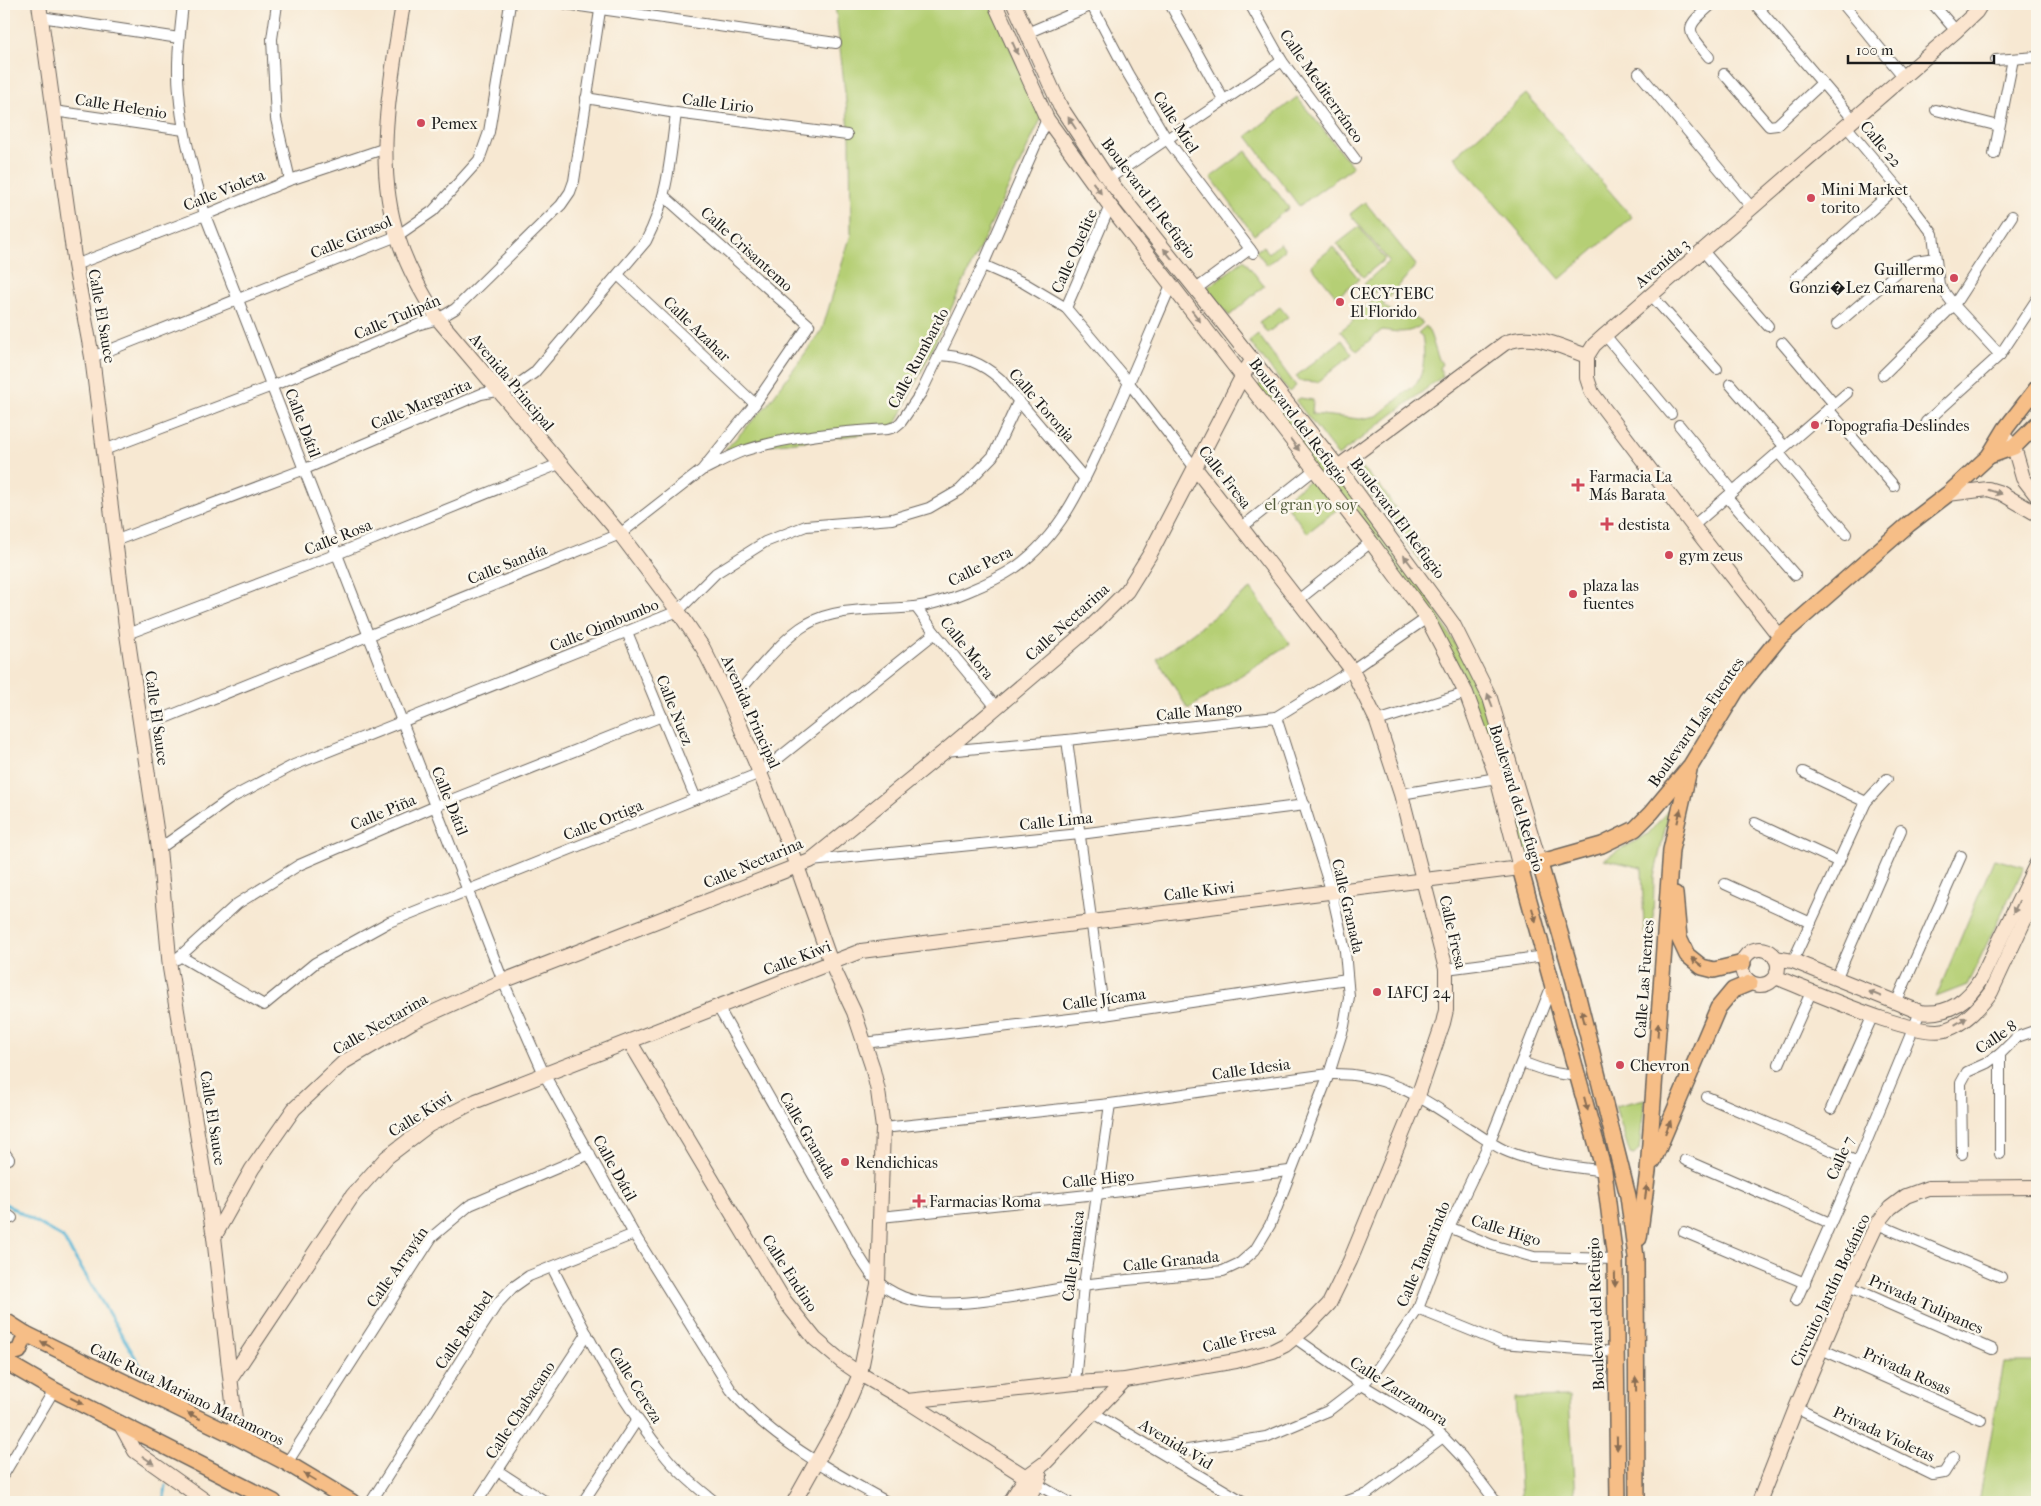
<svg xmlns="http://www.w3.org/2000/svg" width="2041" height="1506" viewBox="0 0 2041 1506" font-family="'IM FELL French Canon',serif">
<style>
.green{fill:#b5cf75;stroke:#687648}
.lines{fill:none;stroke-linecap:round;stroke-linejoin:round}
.stream{stroke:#58b6d6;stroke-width:3}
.street-casing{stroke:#69635c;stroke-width:12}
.secondary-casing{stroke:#69635c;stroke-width:16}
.primary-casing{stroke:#69635c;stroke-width:18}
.street{stroke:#fff;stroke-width:10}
.secondary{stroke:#fbe5cf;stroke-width:14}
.primary{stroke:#f6be87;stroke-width:15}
.oneway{fill:#978b7e}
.oneway2{fill:#896d52}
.poi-dot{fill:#d1495b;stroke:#fbf7ec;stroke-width:2}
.labels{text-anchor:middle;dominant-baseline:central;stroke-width:5;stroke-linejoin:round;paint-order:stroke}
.street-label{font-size:16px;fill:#1c1c1c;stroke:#fbf7ec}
.poi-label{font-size:16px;fill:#1c1c1c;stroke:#fbf7ec;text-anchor:start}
.park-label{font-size:16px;fill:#525b3b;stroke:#fbf7ec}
</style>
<rect width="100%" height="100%" fill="#fbf7ec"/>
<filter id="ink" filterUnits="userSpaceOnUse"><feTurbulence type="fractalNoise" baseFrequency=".02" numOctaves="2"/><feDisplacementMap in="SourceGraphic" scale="10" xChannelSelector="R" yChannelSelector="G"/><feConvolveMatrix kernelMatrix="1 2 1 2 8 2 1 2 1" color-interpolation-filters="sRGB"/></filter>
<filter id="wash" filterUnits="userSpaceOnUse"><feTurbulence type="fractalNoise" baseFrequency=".0096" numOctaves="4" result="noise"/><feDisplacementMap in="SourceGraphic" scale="20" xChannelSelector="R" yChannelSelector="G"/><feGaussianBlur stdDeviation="1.12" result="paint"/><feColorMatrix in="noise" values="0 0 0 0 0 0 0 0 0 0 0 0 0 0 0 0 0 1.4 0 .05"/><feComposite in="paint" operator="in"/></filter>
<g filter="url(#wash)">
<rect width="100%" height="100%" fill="#f7e8d2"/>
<g class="green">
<path d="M835,4h155l52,113 -149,314 -168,19 43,-46 54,-74 29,-96 -1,-97z"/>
<path d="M1526,94l106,123 -72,62 -106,-122z"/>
<path d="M1297,97l56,70 -54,39 -52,-70z"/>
<path d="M1246,151l43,57 -35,27 -43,-58z"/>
<path d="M1365,202l51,63 -33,40c11,11 28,8 40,18 -12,12 -26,9 -41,7l-25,21 -17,-20 13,-10 -1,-3 29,-24 -4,-3 -4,2 -9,-9 25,-23 -39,-47z"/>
<path d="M1359,227l26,32 -22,18 -26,-33z"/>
<path d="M1280,243l5,7 -18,15 -11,-14 7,-5 6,7z"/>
<path d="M1333,247l26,32 -22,18 -26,-32z"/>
<path d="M1244,260l20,26 -35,30 -22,-28z"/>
<path d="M1280,307l8,10 -21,16 -8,-11z"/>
<path d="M1426,326c8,12 8,27 16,38l-3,4 4,8 -105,80 -42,-55 4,-3 13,2 -1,14 48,5 17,-3 40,-33c8,-13 8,-32 5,-47l-4,-3z"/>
<path d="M1258,334l38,52 -7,6 -40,-51z"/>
<path d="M1342,340l10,14 -34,28 -18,-1 -4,-5z"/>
<path d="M1266,380l166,223 41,73 21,56 40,129 -7,3 -18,-65 -48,-129 -206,-282z"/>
<path d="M1362,468l18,18 47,68 -6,8 -63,-83z"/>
<path d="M1315,476l24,32 -32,25 -24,-33z"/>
<path d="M1251,589l39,55 -102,65 -31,-50z"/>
<path d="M1670,808l-16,69 -1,52 -9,4 -2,-65 -38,-9 44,-25z"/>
<path d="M1994,859l30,8 -57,118 -31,12z"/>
<path d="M1645,1099l-6,51 -5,5 -4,-1 -15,-48z"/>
<path d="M2004,1362h33v140h-58z"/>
<path d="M1569,1397l6,102 -54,3 -6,-104z"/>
</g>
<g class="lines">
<g class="stream">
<path d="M4,1203l59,35 80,132"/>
<path d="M163,1502l3,-16"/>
</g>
</g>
</g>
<g filter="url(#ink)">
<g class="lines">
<g class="street-casing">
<g id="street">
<path d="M183,4c-3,29 -7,59 -4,88 3,42 16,82 26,123l298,766 41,93 90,160 97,156c40,50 101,81 156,112"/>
<path d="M277,4l-5,35 4,80 14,61"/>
<path d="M566,4l270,39"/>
<path d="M1091,4l37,70 38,64 87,115"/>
<path d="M1170,4l53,95"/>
<path d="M1250,4l32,57 73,98"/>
<path d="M1755,4l98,115"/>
<path d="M1843,4l60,72"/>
<path d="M1933,4l23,27"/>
<path d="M41,17l138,21"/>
<path d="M1027,33l68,-29"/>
<path d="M1709,57c-24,-29 -25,-28 3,-53"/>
<path d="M1996,60l41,-3"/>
<path d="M1639,73l113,135"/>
<path d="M1724,74l45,52 8,-1 45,-42"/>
<path d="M586,98l90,15 171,22"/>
<path d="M1936,110l63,16"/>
<path d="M54,111l130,19"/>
<path d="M1846,126l51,61 36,47 6,51 15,20 46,50"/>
<path d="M1994,154l19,-95"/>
<path d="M1108,179l174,-118"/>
<path d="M1703,251l65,75"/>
<path d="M75,265l130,-50 85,-35 96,-32"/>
<path d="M983,265l41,18 42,25 63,75 66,85"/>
<path d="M618,275l137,129"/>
<path d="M1796,278l101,-91"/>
<path d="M1196,289l54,-40"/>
<path d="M1651,295l66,74"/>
<path d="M1066,308l44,-102"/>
<path d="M1837,324l63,-54 15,-9 20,-3"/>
<path d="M1605,335l66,79"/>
<path d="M1782,343l52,61"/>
<path d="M939,355c25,1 43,8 61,24l85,100"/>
<path d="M92,357l305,-121 36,-25 46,-51 10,-28 21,-128"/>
<path d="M1883,375l71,-70 58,-89"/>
<path d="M1730,384l54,62"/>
<path d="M1828,409l66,77"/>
<path d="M1926,422l74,-67 37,-56"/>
<path d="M1679,425l54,66"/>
<path d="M104,450l168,-64 145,-61 21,-6 17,-10 106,-104 9,-13 4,-11 27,-177"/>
<path d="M1778,452l68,82"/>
<path d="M705,469c12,-6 25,-13 38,-18 46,-15 97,-19 145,-22l7,-2 6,-5 20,-29 62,-128 64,-146"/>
<path d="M1727,497l68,78"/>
<path d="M1693,526l154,-133"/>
<path d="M1242,527l72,-57"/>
<path d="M117,540l188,-71 176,-75 32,-6 21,-15 112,-132c22,-43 24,-81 30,-128"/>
<path d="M1297,601l74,-59"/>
<path d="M916,607l19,26 61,74"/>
<path d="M627,632l69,167"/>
<path d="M127,634l210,-80 222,-90"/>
<path d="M730,702c20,-22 53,-65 77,-78 31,-18 73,-13 107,-17 29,-3 78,-24 102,-40 49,-35 70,-91 95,-144 21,-46 40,-92 60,-138"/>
<path d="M1377,721l89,-28"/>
<path d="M140,728l480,-194 82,-64 53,-66 54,-79 -145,-129"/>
<path d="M1067,740l37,275"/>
<path d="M945,751l122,-11 209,-23 76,-47 75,-52"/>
<path d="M1803,772l63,30"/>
<path d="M1401,794l96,-16"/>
<path d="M1755,823l84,39"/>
<path d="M159,849l72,-51 63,-33 384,-154 38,-38 49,-31 41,-16 86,-7 37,-11 31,-18 33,-34 26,-56"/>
<path d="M811,861l269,-27 225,-29"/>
<path d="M1725,884l86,39"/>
<path d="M180,956l84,49 51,-42 74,-41 371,-149 175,-140"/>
<path d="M177,959l60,-55 62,-39 137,-59 226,-90"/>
<path d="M1793,961l73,-159 21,-23"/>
<path d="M1446,969l99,-13"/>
<path d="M1836,979l65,-149"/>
<path d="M1896,1003l65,-147"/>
<path d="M718,1007l138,244c15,24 19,34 47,46 43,18 133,-6 180,-12 46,-6 93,-9 140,-14l17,-8 15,-13 15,-25 59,-151 15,-48 5,-29 -4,-46 -13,-58 -56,-176"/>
<path d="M864,1043l240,-28 243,-36"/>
<path d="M2000,1054v100"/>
<path d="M1522,1062c18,7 36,14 56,13"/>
<path d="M1779,1064l33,-74"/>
<path d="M1707,1097l151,65"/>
<path d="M1831,1109l42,-94"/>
<path d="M883,1128l227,-24 219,-30c58,-2 93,24 139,54 12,7 23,16 36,22 31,14 66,16 100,21"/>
<path d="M4,1152l5,7"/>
<path d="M1962,1154l-1,-71 6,-11 20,-9 13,-9 17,-17 20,-7"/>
<path d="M1685,1160l145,63"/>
<path d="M4,1212l8,6"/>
<path d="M881,1217l216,-23 192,-23"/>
<path d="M1877,1224l124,53"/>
<path d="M1449,1227l43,18 42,12 81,2"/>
<path d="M1684,1232l121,51"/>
<path d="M552,1267c34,66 67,134 115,191 14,17 31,30 48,44"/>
<path d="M1848,1286l144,63"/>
<path d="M1796,1301l62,-139 62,-150"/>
<path d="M1418,1309l84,34 114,9"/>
<path d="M1295,1338l67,47 63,38 18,14 19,20 34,45"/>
<path d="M1821,1349l160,71"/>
<path d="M1075,1383l9,-98 26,-181"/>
<path d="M1796,1408l137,67 11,-2 10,-16"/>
<path d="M1092,1412l152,90"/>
<path d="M1164,1454l102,-17 62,-26 34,-26 16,-17 40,-59 31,-82 41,-86 62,-156"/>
<path d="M287,1463l145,-226 38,-32 120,-51"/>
<path d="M498,1471l48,31"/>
<path d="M4,1474l50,-84"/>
<path d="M1037,1484l31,18"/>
<path d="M371,1502l105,-166 21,-32 15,-16 17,-12 105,-42"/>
<path d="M477,1502l110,-168"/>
<path d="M583,1502l54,-82"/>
<path d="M1345,1502l22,-8 76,-57"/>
</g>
</g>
<g class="secondary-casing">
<g id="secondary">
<path d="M39,4l36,261 17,92 35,277 32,215 11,119 44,269 23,200"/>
<path d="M403,4c-12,76 -30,158 -5,234 9,29 24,55 40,81l182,215 58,77 25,37 27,54 30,71 37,93 34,97 23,49 18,54 6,25 5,37 -5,156 -18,90 -18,42 -48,86"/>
<path d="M1014,4l46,102 48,73 230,288 115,157 37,74 50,166"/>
<path d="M1587,356l7,-11 11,-10 351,-304 20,-19 5,-8"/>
<path d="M1587,356v22l5,15 101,133 87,111"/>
<path d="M2006,439l8,8 9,31 14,18"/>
<path d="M1338,467l167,-124c27,-12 56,4 82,13"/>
<path d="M1948,494l40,-5 13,4 36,21"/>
<circle cx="1760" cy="967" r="18"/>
<path d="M1775,958l18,3 127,51c28,4 49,-12 62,-35l55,-114"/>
<path d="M1775,977c35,13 138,61 170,53 20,-6 35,-23 46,-38l46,-99"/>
<path d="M630,1042l153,257 32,40 26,22 19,13 47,27 130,83"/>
<path d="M214,1237l38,-68 42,-60 50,-47 68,-40 91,-41 307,-120 135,-110 147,-125 35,-35 23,-37 93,-179 10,-16"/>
<path d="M231,1378l122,-183 34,-38 42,-32 47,-24 385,-150 659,-83 -23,-90 -31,-85 -39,-75 -56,-76 -261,-336 -63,-87 -52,-115"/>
<path d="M907,1401l168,-18 50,-3 111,-19 37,-10 12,-6 22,-18 22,-23 21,-43 68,-165 25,-73 3,-13v-41l-45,-175 -24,-73 -25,-51 -157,-202"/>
<path d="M120,1423l15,28 72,51"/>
<path d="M1010,1502l16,-25 19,-14 80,-83"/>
<path d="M1026,1502l14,-25"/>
<path d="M1759,1502l37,-94 52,-122 29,-62 13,-16 16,-12 22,-8 109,-1"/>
</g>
</g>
<g class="primary-casing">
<g id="primary">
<path d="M1989,456l25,-9 23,-23"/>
<path d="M1540,864l34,117 54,215 8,61 1,245"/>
<path d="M1675,894l4,44 8,17 15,12 12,3 29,-7"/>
<path d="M1653,1161l65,-153 15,-18 17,-7"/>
<path d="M1639,1238l9,-67 23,-321 18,-80"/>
<path d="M4,1320l22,14 211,103 50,26 65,39"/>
<path d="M4,1355l15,-4 7,-17"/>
<path d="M4,1361l50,29 220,112"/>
<path d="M1618,1502l-3,-243 -11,-88 -84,-303 82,-23 33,-16 16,-16 40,-48 45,-74 44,-54 129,-113 39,-30 41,-38 17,-28 31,-40"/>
</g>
</g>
<use href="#street" class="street"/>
<use href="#secondary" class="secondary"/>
<use href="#primary" class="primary"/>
</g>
<defs><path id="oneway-solid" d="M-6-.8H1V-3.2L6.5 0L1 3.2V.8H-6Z" transform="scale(1.25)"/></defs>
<g class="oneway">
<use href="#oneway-solid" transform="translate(1015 48) rotate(66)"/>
<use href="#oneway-solid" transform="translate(1072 123) rotate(-123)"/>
<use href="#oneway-solid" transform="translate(1097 188) rotate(54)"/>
<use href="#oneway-solid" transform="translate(1168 254) rotate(-129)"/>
<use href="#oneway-solid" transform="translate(1196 316) rotate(52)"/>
<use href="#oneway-solid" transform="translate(1295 445) rotate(53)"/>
<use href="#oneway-solid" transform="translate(1995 492) rotate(17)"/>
<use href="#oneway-solid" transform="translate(1408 561) rotate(-127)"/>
<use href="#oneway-solid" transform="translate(1490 700) rotate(-111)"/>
<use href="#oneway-solid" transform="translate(2016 907) rotate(116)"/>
<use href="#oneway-solid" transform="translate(1875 994) rotate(-158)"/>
<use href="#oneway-solid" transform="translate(1961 1021) rotate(-31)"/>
<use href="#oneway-solid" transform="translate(148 1460) rotate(35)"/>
</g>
<g class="oneway2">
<use href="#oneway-solid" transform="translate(1679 816) rotate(-77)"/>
<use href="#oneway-solid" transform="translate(1534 915) rotate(74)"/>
<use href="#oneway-solid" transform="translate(1697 962) rotate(-142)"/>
<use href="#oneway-solid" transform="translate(1583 1017) rotate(-105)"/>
<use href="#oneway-solid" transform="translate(1658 1030) rotate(-86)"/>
<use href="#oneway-solid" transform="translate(1586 1104) rotate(75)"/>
<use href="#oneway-solid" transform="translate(1668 1127) rotate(-67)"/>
<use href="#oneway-solid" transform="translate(1646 1192) rotate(-82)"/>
<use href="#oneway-solid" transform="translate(1615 1280) rotate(89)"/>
<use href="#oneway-solid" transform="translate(47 1345) rotate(-154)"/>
<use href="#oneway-solid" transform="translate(1636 1384) rotate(-91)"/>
<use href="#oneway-solid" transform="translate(77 1401) rotate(26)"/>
<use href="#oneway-solid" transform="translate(194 1416) rotate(-154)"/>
<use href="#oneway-solid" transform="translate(1617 1443) rotate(89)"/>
<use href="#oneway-solid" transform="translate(310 1477) rotate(-149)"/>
</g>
</g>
<g class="poi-dot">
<circle cx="421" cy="123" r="5"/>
<circle cx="1811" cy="198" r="5"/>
<circle cx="1954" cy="278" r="5"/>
<circle cx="1340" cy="302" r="5"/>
<circle cx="1815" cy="425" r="5"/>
<path d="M1575.5 477.5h5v5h5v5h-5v5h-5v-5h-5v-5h5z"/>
<path d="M1604.5 516.5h5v5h5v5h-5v5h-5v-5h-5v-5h5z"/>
<circle cx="1669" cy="555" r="5"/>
<circle cx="1573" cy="594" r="5"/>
<circle cx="1377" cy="992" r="5"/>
<circle cx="1620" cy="1065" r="5"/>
<circle cx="845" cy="1162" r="5"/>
<path d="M916.5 1193.5h5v5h5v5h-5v5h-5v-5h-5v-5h5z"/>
</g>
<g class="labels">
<g class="street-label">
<text transform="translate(1322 86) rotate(55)">Calle Mediterráneo</text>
<text transform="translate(718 103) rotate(7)">Calle Lirio</text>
<text transform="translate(121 106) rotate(9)">Calle Helenio</text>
<text transform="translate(1176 122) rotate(57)">Calle Miel</text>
<text transform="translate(1881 144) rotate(50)">Calle 22</text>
<text transform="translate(224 190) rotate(-22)">Calle Violeta</text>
<text transform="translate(1149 198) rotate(53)">Boulevard El Refugio</text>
<text transform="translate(351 237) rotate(-23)">Calle Girasol</text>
<text transform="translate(747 249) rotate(42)">Calle Crisantemo</text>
<text transform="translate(1074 251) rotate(-66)">Calle Quelite</text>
<text transform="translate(1662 263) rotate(-41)">Avenida 3</text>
<text transform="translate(102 316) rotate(80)">Calle El Sauce</text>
<text transform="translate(397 317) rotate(-23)">Calle Tulipán</text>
<text transform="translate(697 329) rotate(44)">Calle Azahar</text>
<text transform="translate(918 358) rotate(-62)">Calle Rumbardo</text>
<text transform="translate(512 382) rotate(50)">Avenida Principal</text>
<text transform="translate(421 404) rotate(-23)">Calle Margarita</text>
<text transform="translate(1042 405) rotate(49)">Calle Toronja</text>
<text transform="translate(1299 421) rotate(53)">Boulevard del Refugio</text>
<text transform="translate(303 423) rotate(69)">Calle Dátil</text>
<text transform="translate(1225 477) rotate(52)">Calle Fresa</text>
<text transform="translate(1398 518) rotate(53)">Boulevard El Refugio</text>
<text transform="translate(338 537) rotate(-22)">Calle Rosa</text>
<text transform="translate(507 564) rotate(-22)">Calle Sandía</text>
<text transform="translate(980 566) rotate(-27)">Calle Pera</text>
<text transform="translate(1067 622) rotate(-42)">Calle Nectarina</text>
<text transform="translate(604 625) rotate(-22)">Calle Qimbumbo</text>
<text transform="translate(967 648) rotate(51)">Calle Mora</text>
<text transform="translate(675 710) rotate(68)">Calle Nuez</text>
<text transform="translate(1199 711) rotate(-6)">Calle Mango</text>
<text transform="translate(751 712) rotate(66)">Avenida Principal</text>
<text transform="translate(157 718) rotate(82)">Calle El Sauce</text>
<text transform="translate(1696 722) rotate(-55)">Boulevard Las Fuentes</text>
<text transform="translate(1517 798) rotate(73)">Boulevard del Refugio</text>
<text transform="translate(450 801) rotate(68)">Calle Dátil</text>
<text transform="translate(383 812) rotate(-23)">Calle Piña</text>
<text transform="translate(603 820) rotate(-22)">Calle Ortiga</text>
<text transform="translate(1056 821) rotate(-6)">Calle Lima</text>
<text transform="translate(753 863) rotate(-23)">Calle Nectarina</text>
<text transform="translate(1199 891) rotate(-7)">Calle Kiwi</text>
<text transform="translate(1348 906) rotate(77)">Calle Granada</text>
<text transform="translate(1453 932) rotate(77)">Calle Fresa</text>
<text transform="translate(797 958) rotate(-21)">Calle Kiwi</text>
<text transform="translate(1644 979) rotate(-86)">Calle Las Fuentes</text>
<text transform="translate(1104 999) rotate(-8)">Calle Jícama</text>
<text transform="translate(380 1024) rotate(-30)">Calle Nectarina</text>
<text transform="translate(1996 1037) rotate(-34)">Calle 8</text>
<text transform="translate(1251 1069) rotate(-8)">Calle Idesia</text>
<text transform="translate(420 1114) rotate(-32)">Calle Kiwi</text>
<text transform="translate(213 1118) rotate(81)">Calle El Sauce</text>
<text transform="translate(808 1135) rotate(60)">Calle Granada</text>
<text transform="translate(1840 1158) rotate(-66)">Calle 7</text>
<text transform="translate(615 1168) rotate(61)">Calle Dátil</text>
<text transform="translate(1098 1179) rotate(-6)">Calle Higo</text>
<text transform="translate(1506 1230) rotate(17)">Calle Higo</text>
<text transform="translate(1423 1254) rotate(-67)">Calle Tamarindo</text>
<text transform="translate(1073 1256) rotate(-83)">Calle Jamaica</text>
<text transform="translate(1171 1261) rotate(-6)">Calle Granada</text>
<text transform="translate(397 1267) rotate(-55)">Calle Arrayán</text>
<text transform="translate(790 1273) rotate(57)">Calle Endino</text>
<text transform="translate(1830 1290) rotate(-65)">Circuito Jardín Botánico</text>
<text transform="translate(1926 1304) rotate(24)">Privada Tulipanes</text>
<text transform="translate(1596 1314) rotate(-92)">Boulevard del Refugio</text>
<text transform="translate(464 1330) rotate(-56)">Calle Betabel</text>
<text transform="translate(1239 1338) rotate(-15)">Calle Fresa</text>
<text transform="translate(1907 1371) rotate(24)">Privada Rosas</text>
<text transform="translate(636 1385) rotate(58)">Calle Cereza</text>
<text transform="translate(1399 1391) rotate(33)">Calle Zarzamora</text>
<text transform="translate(187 1394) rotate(26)">Calle Ruta Mariano Matamoros</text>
<text transform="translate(520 1410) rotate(-57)">Calle Chabacano</text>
<text transform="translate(1884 1434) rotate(25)">Privada Violetas</text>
<text transform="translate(1176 1444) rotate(31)">Avenida Vid</text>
</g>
<g class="poi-label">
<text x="431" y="123">Pemex</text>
<text x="1821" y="189">Mini Market<tspan x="1821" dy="18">torito</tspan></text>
<text x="1944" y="269" text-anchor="end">Guillermo<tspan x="1944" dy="18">Gonzi�Lez Camarena</tspan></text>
<text x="1350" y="293">CECYTEBC<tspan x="1350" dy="18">El Florido</tspan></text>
<text x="1825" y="425">Topografia-Deslindes</text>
<text x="1589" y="476">Farmacia La<tspan x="1589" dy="18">Más Barata</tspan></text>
<text x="1618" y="524">destista</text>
<text x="1679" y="555">gym zeus</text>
<text x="1583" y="585">plaza las<tspan x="1583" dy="18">fuentes</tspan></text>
<text x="1387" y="992">IAFCJ 24</text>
<text x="1630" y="1065">Chevron</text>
<text x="855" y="1162">Rendichicas</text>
<text x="929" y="1201">Farmacias Roma</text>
</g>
<g class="park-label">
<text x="1311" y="504">el gran yo soy</text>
</g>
</g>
<rect width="2041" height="1506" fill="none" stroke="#fbf7ec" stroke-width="20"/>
<path d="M1848 55v8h146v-8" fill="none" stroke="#1c1c1c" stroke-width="2.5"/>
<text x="1856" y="55" font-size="15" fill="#1c1c1c" stroke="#fbf7ec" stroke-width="4" paint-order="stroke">100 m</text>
</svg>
